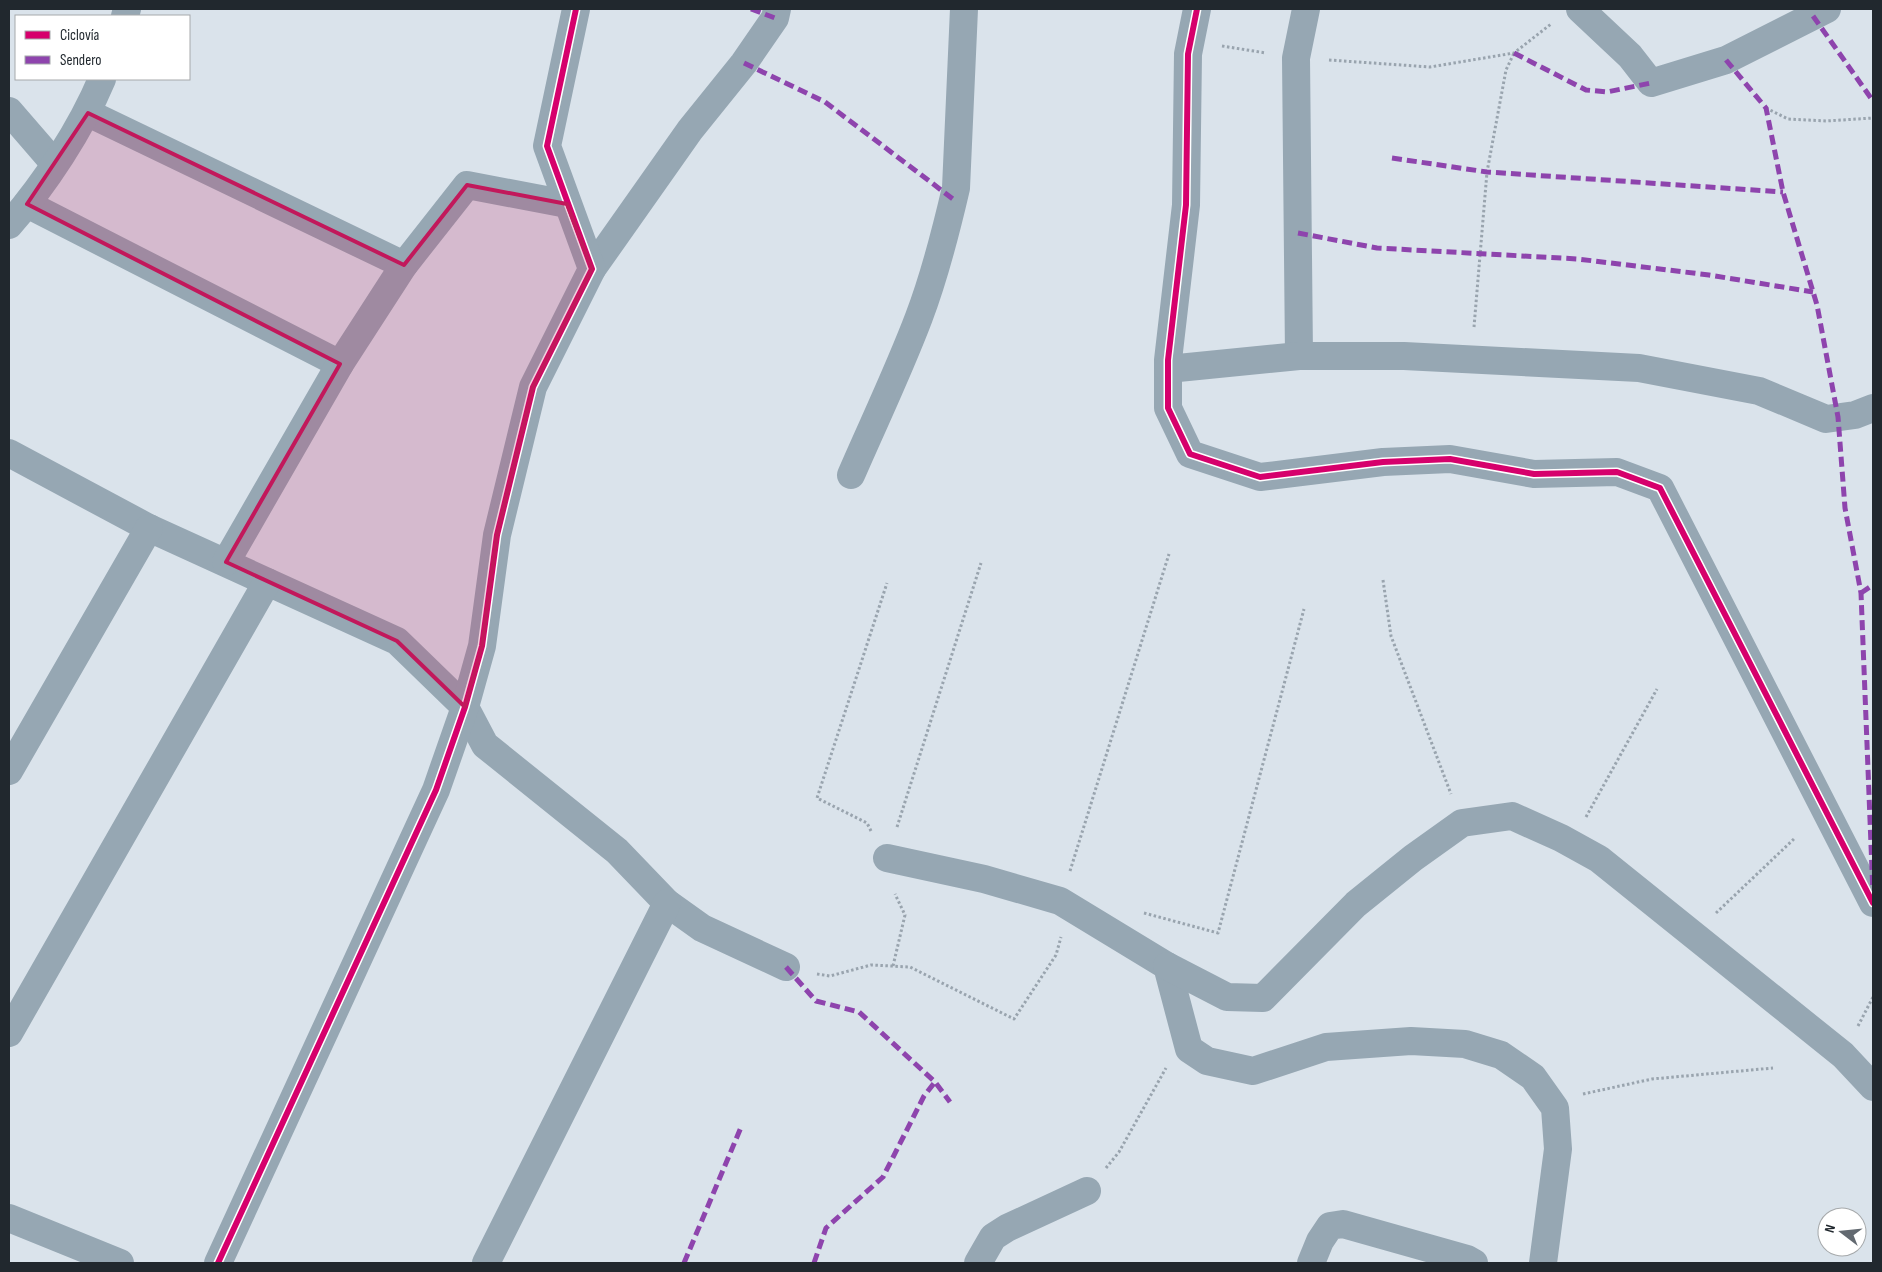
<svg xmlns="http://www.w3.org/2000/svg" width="1882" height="1272" viewBox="0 0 1882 1272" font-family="'Sofia Sans Condensed',sans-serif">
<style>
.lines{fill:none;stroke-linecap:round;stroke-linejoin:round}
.path{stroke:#99a4ae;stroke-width:3;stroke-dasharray:2.5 2.5;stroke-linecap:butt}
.street{stroke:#96a7b3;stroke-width:28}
.quiet{stroke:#8e44ad;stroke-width:5;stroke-dasharray:10 5;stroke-linecap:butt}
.cycleway-casing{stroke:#fff;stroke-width:9}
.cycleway{stroke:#d6006c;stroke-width:6}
.marked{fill:#c2185b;fill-opacity:0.2;stroke:#c2185b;stroke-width:4;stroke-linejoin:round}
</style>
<rect width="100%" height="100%" fill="#dae3eb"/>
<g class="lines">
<g class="path">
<path d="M1222,46l44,7"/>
<path d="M1329,60l101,7 84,-14 37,-29"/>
<path d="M1766,108l22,11 38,2 47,-3"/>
<path d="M1474,327l13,-155 19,-102 8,-17"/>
<path d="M1383,580l8,56 60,158"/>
<path d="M1586,817l71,-128"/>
<path d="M897,827l84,-264"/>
<path d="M871,831l-4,-8 -50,-25 70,-215"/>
<path d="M1070,871l99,-317"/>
<path d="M1144,913l74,20 86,-324"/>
<path d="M1716,913l79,-75"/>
<path d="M893,966l12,-51 -10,-21"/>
<path d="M817,974l13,2 41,-11 39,2 104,52 42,-64 5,-18"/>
<path d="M1858,1026l15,-29"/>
<path d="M1583,1094l69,-15 121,-11"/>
<path d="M1106,1168l13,-16 47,-84"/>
</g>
<g class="street">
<path d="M1197,9l-9,45 -2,151 -18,155v48l22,46 70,23 123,-15 67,-3 84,15 83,-2 43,16 213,415"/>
<path d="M1580,9l50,47 21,27 75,-23 101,-51"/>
<path d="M125,16l2,-7"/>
<path d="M9,111l45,52"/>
<path d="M88,113l316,152"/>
<path d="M27,204l313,160"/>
<path d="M9,225c36,-41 72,-96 93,-146"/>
<path d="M592,269l98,-139 54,-67 31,-45 2,-9"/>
<path d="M1299,356l-3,-298 10,-49"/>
<path d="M1168,369l131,-13h105l235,12 120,23 67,28 29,-4 18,-7"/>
<path d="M9,453l140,75 248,113 68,66 20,38 132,106 50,52 35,25 84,39"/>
<path d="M851,475c23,-53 48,-105 68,-158 16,-42 27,-86 37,-129l8,-179"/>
<path d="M226,562l114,-198 64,-99 63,-80 100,19"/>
<path d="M9,771l140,-243"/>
<path d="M887,858l97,21 76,22 107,65 22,83 18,12 46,10 73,-24 85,-6 54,3 36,11 32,22 22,31 3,41 -15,114"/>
<path d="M1167,966l60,31 36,1 93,-94 57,-46 49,-35 50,-7 49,22 38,21 244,196 30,32"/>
<path d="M9,1033l258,-451"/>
<path d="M9,1218l111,45"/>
<path d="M218,1263l218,-473 29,-83 17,-61 15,-111 36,-148 59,-118 -45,-123 29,-137"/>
<path d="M486,1263l181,-360"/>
<path d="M978,1263l15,-26 14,-9 80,-37"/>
<path d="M1311,1263l9,-22 10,-15 13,-2 124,35 7,4"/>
</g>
<g class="quiet">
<path d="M751,9l24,9"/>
<path d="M1813,16l60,85"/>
<path d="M1514,53l72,37 21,2 44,-9"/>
<path d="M1726,60l40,48 17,84 34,113 21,112 7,91 16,85 12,302"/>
<path d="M744,63l81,39 128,97"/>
<path d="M1392,158l95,14 296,20"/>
<path d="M1298,233l79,15 201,11 131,16 104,17"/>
<path d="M1861,593l12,-8"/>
<path d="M786,967l30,34 43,11 76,70 15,20"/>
<path d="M684,1263l58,-138"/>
<path d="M814,1263l12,-35 57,-51 41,-81 11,-14"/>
</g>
<g class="cycleway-casing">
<g id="cycleway">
<path d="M1197,9l-9,45 -2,151 -18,155v48l22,46 70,23 123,-15 67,-3 84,15 83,-2 43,16 213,415"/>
<path d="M218,1263l218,-473 29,-83 17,-61 15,-111 36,-148 59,-118 -45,-123 29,-137"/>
</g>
</g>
<use href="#cycleway" class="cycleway"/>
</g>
<path class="marked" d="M88,113l316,152 63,-80 100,19 25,65 -59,118 -36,148 -15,111 -17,61 -68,-66 -171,-79 114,-198 -313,-160z"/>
<rect width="1882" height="1272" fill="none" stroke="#21282e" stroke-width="20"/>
<rect x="15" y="15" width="175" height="65" fill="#ffffff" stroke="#a6a9ab"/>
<rect x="25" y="31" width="25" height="8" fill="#d6006c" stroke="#a6a9ab"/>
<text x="60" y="40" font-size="15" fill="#21282e">Ciclovía</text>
<rect x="25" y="56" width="25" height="8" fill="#8e44ad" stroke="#a6a9ab"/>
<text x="60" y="65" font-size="15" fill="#21282e">Sendero</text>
<g transform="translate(1842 1232) rotate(286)"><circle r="24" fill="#ffffff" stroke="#a6a9ab"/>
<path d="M0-4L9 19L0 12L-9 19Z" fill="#626970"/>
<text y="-8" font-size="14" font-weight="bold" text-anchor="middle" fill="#21282e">N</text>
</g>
</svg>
